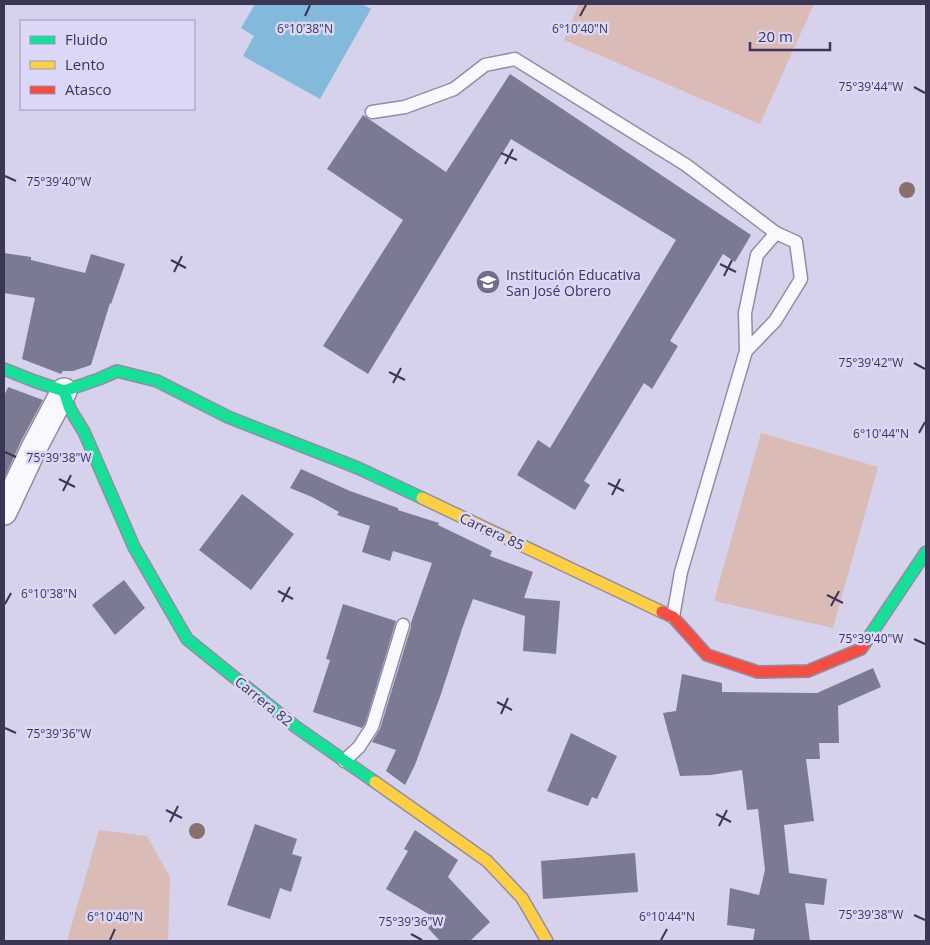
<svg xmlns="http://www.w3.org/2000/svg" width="930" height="945" viewBox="0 0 930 945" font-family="'Open Sans',sans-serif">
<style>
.green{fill:#dbbbb6}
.water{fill:#83badb}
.building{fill:#7a7a92}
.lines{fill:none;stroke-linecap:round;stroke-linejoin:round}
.lane-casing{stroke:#918da5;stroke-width:15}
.street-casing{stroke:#918da5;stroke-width:28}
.fast-casing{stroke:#918da5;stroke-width:14}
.slow-casing{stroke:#918da5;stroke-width:14}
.jam-casing{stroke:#918da5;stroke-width:14}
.lane{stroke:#f9f8fc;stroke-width:12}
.street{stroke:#f9f8fc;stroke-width:25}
.fast{stroke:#16e098;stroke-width:11}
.slow{stroke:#ffcf43;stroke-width:11}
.jam{stroke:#f24e42;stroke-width:11}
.tree{fill:#88706c}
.ticks{fill:none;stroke:#3b3655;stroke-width:2}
.labels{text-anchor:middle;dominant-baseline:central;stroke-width:5;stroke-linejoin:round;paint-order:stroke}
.poi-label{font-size:14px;fill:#3b3655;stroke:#dbd7f7;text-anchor:start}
.street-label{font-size:14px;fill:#3b3655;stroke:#dbd7f7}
.ticks-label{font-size:12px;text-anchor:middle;fill:#3b3655;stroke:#dbd7f7;stroke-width:5;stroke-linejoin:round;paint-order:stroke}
</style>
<rect width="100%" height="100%" fill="#d6d2ec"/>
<g class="green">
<path d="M579,4h235l-54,120 -196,-84z"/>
<path d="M761,433l117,34 -45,161 -119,-27z"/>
<path d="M99,830l48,6 23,41 -2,64h-101z"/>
</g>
<path class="water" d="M255,4h107l9,5 -51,90 -77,-43 11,-20 -13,-8z"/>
<g class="building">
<path d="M510,74l241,161 -16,27 -12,-8 -53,87 8,5 -26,43 -8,-6 -60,98 6,4 -15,25 -58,-35 21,-35 12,8 126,-208 -165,-101 -143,235 -45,-28 80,-126 -76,-51 36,-54 83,57z"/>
<path d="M4,253l27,4v3l54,13 6,-19 34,10 -14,40 -1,-1 -19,62 -18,6h-10l-2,3 -39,-15 13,-61 -31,-5z"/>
<path d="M8,387l35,13 -22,41 -17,38v-83z"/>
<path d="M301,469l49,22 48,17v2l41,13 -1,2 54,26 -2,5 43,16 -9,26 36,3 -4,53 -33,-3 2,-35 -52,-17 -11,30 -21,65 -26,71 -10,20 -19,-14 10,-21 -24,-8 8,-13 31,-102v-4l21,-60 -39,-12 -3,10 -28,-9 8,-26 -33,-11 2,-3 -27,-15 -22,-9z"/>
<path d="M242,494l52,40 -43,56 -52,-40z"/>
<path d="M124,580l21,28 -30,27 -23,-30z"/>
<path d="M343,604l53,17 -31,103 -3,4 -49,-16 17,-52 -4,-1z"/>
<path d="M873,668l8,19 -43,19 1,37h-20l1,16h-14l8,62 -30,4 5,48 38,6 -3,26 -19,-2 5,38h-57l2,-12 -28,-4 3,-37 29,7 6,-25 -7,-61 -11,1 -5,-40 -31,5 -31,1 -17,-63 13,-2 6,-37 40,9v9l95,1z"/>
<path d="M571,733l46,23 -20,43 -5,-2 -4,9 -41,-15z"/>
<path d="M255,824l42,15 -5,15 10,3 -11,35 -11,-4 -10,31 -43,-14z"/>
<path d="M415,830l43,30 -10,17 42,45 -20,19h-30l-12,-13 9,-9 -51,-30 22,-38 -4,-2z"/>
<path d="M635,853l3,39 -95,7 -2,-38z"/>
</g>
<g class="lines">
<g class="lane-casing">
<g id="lane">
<path d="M372,112l33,-5 49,-18 31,-24 30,-6 171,106 90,68"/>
<path d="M673,617l8,-45 65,-221 -1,-38 12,-58 19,-22 20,9 5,37 -26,42 -29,30"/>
<path d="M344,761l15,-14 13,-20 31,-102"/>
</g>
</g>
<g class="street-casing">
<path id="street" d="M4,512l30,-64 30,-57"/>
</g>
<g class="fast-casing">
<g id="fast">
<path d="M4,369l30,12 30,10 35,-12 18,-8 40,10 71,36 130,51 64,30"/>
<path d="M64,391l6,18 14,23 50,115 53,92 109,88 79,55"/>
<path d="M865,643l61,-91"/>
</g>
</g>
<g class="slow-casing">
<g id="slow">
<path d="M422,498l240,114"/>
<path d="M375,782l112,79 35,37 25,43"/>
</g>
</g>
<g class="jam-casing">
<path id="jam" d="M662,612l11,5 34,38 51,17 50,-1 53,-22 4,-6"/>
</g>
<use href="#lane" class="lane"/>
<use href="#street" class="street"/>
<use href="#fast" class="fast"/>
<use href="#slow" class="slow"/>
<use href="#jam" class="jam"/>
</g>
<g class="tree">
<circle cx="907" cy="190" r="8"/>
<circle cx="197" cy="831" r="8"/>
</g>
<path class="ticks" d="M305,16l5,-11M580,16l6,-11M914,87l11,6M501,153l16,7M505,164l8,-15M5,176l11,5M171,260l15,8M720,264l16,8M174,272l8,-16M724,276l8,-16M914,363l11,6M389,372l16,8M393,383l8,-15M919,433l6,-11M5,452l11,5M59,479l16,8M608,483l16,8M63,491l8,-16M612,495l8,-16M278,591l15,8M827,595l16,8M282,602l8,-15M5,604l6,-11M831,606l8,-15M914,639l11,5M497,702l15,8M501,714l7,-16M5,728l11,5M166,810l16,8M716,814l15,8M170,822l8,-16M719,826l8,-16M914,915l11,5M411,934l11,6M110,940l5,-11M661,940l6,-11"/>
<defs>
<g id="school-disc" transform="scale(1.25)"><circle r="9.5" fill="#716d8a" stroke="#dbd7f7"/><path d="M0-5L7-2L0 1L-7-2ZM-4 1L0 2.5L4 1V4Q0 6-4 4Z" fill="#fff"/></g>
</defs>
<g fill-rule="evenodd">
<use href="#school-disc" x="488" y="282"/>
</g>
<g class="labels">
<g class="poi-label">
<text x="506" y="274">Institución Educativa<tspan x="506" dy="16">San José Obrero</tspan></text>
</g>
<g class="street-label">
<text transform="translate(492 531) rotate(25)">Carrera 85</text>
<text transform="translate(264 701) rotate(39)">Carrera 82</text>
</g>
</g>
<g class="ticks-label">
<text x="305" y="33">6°10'38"N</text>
<text x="580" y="33">6°10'40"N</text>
<text x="871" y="91">75°39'44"W</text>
<text x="59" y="186">75°39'40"W</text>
<text x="871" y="367">75°39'42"W</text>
<text x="881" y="438">6°10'44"N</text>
<text x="59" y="462">75°39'38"W</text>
<text x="49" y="598">6°10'38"N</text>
<text x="871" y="643">75°39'40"W</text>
<text x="59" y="738">75°39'36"W</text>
<text x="871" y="919">75°39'38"W</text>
<text x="115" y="921">6°10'40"N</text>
<text x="667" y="921">6°10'44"N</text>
<text x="411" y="926">75°39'36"W</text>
</g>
<rect width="930" height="945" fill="none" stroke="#3b3655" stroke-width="10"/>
<rect x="20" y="20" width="175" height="90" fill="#dbd7f7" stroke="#9b97b6"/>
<rect x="30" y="36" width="25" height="8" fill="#16e098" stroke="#9b97b6"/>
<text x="65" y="45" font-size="15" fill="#3b3655">Fluido</text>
<rect x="30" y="61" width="25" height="8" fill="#ffcf43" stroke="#9b97b6"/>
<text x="65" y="70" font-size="15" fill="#3b3655">Lento</text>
<rect x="30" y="86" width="25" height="8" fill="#f24e42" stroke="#9b97b6"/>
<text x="65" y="95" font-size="15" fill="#3b3655">Atasco</text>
<path d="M750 42v8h80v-8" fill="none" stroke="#3b3655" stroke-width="2.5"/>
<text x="758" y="42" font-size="15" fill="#3b3655" stroke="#dbd7f7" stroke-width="4" paint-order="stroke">20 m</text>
</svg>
